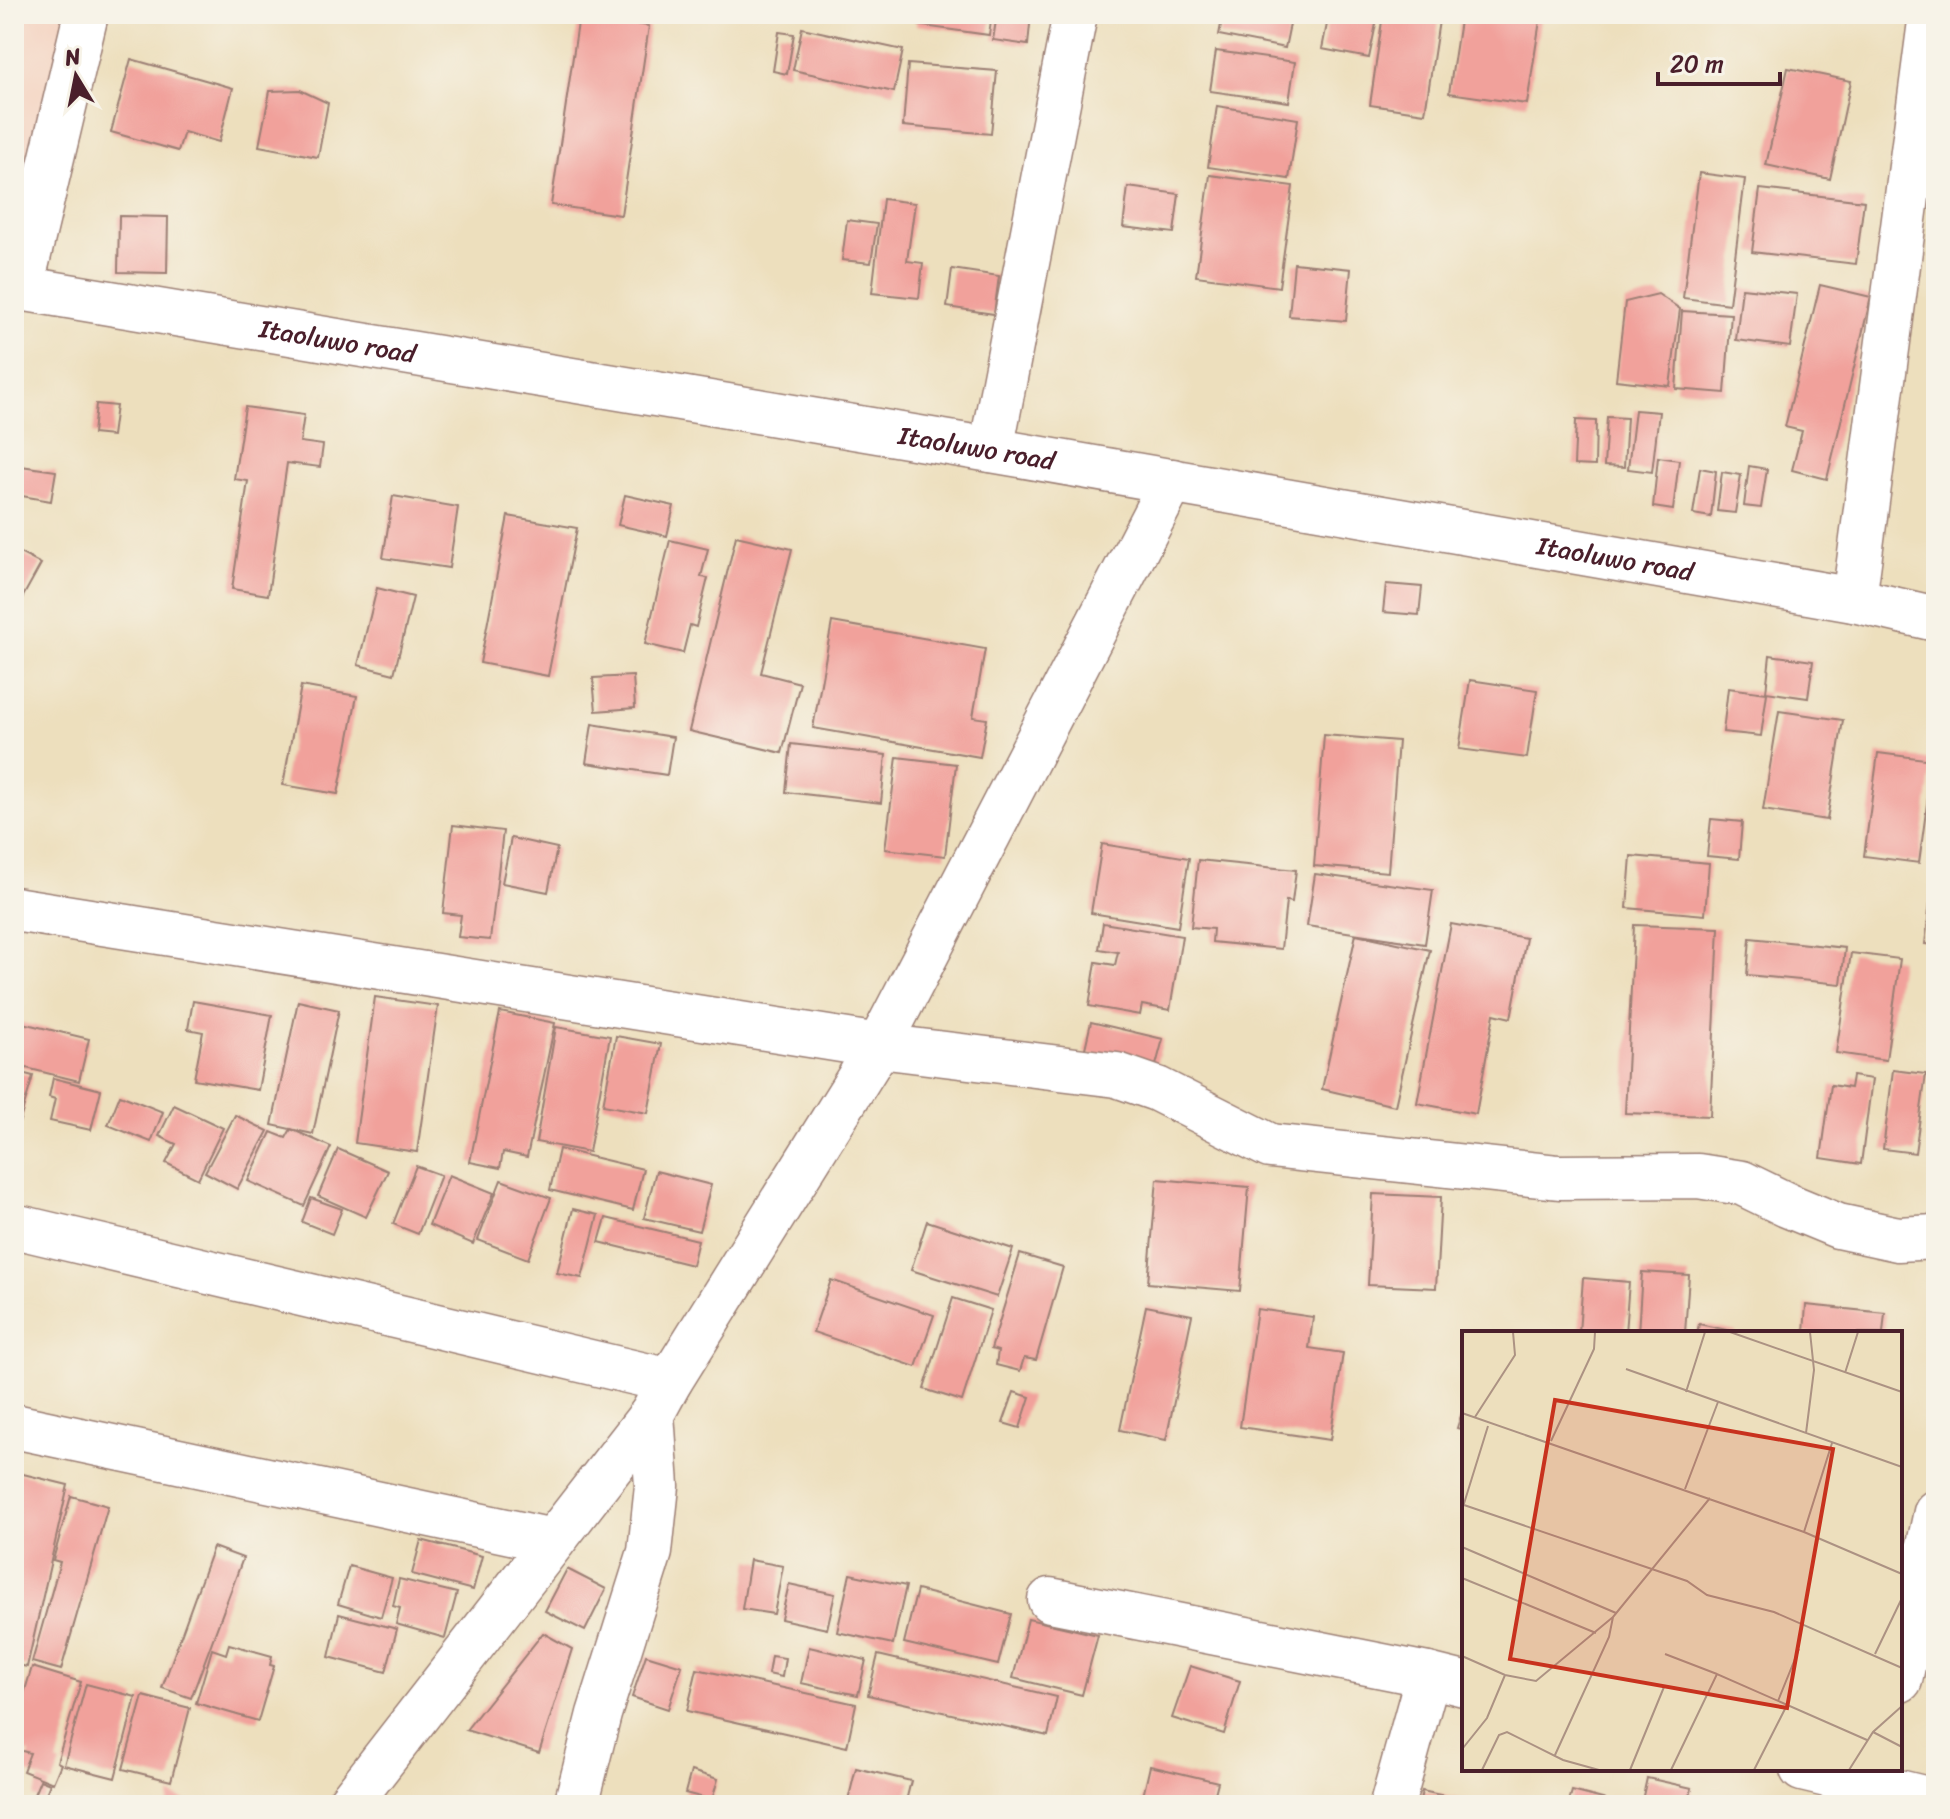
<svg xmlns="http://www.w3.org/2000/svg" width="1950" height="1819" viewBox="0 0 1950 1819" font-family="Sriracha,sans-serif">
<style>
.built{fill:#f4d3c1}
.building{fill:#f1a19b}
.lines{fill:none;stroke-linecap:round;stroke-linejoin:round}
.minor-casing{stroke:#9c7f74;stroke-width:47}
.tertiary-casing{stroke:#9c7f74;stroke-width:47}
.minor{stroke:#fff;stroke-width:44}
.tertiary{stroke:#fff;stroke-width:44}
.labels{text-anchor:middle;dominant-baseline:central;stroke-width:6;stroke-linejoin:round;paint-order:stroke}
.street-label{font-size:26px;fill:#4a1f2b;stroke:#f7f3e8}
.inset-road{fill:none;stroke:#ac9283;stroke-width:2}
.view{fill:#c8321e;fill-opacity:0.15;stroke:#c8321e;stroke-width:4}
.inset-edge{fill:none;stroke:#4a1f2b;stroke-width:4}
</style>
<rect width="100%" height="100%" fill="#f7f3e8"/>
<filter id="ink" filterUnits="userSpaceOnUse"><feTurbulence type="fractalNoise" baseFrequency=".0125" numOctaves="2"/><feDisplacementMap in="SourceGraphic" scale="16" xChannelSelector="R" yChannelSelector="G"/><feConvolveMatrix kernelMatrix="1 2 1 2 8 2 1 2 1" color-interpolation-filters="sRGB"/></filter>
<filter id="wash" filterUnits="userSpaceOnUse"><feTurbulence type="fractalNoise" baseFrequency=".006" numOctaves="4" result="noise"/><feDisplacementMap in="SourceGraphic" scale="32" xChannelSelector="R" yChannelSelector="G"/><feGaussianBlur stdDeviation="1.8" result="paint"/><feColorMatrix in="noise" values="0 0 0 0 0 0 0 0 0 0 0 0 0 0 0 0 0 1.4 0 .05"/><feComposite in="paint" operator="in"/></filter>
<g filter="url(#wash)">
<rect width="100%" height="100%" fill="#eddfbd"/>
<path class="built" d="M14,14h64l-64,218z"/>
<g id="blocks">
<g class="building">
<path d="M917,14h75l-3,21 -73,-10z"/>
<path d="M997,14h34l-3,31 -35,-5z"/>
<path d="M1223,14h69l-7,34 -66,-13z"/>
<path d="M1329,14h49l-9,44 -47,-9z"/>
<path d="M1383,14h57l-15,99 -55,-8z"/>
<path d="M1461,14h80l-14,90 -78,-11z"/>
<path d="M579,16l70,10 -28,189 -70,-10z"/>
<path d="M802,28l101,22 -9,42 -101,-22z"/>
<path d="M779,32l15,2 -7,40 -14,-3z"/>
<path d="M1216,51l79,11 -6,40 -79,-11z"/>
<path d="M131,59l102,29 -14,54 -35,-10 -6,19 -67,-19z"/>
<path d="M908,64l89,7 -6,63 -88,-8z"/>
<path d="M1788,68l63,13 -21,98 -64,-14z"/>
<path d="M300,90l28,13 -10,54 -59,-11 11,-55z"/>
<path d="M1217,106l81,13 -9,60 -81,-12z"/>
<path d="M1699,173l46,6 -16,125 -46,-6z"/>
<path d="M1210,175l83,11 -14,101 -83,-11z"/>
<path d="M1128,187l51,7 -5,39 -51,-6z"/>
<path d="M1760,189l104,12 -8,63 -104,-12z"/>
<path d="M883,199l32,4 -8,58 16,2 -4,35 -47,-5z"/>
<path d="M119,216l49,1 -1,56 -49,-1z"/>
<path d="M847,220l30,4 -6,39 -29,-3z"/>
<path d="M1294,263l57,6 -5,52 -57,-5z"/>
<path d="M952,269l47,7 -5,38 -47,-7z"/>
<path d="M1820,285l51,12 -44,182 -35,-9 10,-39 -17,-4z"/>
<path d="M1742,288l55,6 -7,53 -54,-7z"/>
<path d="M1658,294l22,15 -10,77 -54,-6 9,-78z"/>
<path d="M1682,311l49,3 -6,79 -49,-4z"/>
<path d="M96,404l20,2 -4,30 -19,-2z"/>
<path d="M245,407l59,8 -4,27 23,3 -3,22 -33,-4 -19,132 -36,-6 16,-108 -14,-2z"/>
<path d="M1635,410l24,2 -7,60 -24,-3z"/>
<path d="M1607,417l20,1 -3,49 -20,-1z"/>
<path d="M1576,420l20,1 -1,45 -21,-1z"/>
<path d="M1658,457l21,3 -6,50 -20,-3z"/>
<path d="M21,466l35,5 -5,30 -35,-6z"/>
<path d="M1749,466l18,3 -6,39 -17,-2z"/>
<path d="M1700,468l16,3 -5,46 -18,-3z"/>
<path d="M1722,472l19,3 -6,38 -18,-2z"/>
<path d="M625,495l49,11 -7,30 -49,-11z"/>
<path d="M393,496l65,11 -9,61 -66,-10z"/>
<path d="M508,516l69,12 -29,148 -68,-13z"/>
<path d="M736,536l56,13 -31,124 39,10 -18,70 -93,-22z"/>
<path d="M670,540l38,9 -7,28 7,1 -12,49 -6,-2 -7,28 -38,-9z"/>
<path d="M14,550l27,14 -21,38 -6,-3z"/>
<path d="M1386,584l36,3 -3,28 -36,-3z"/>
<path d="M377,588l36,9 -19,77 -36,-9z"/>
<path d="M832,622l153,27 -12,68 14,2 -7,38 -167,-29z"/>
<path d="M1770,655l43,6 -5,37 -42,-6z"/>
<path d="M633,676l2,32 -39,3 -3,-33z"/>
<path d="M1470,680l67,10 -10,68 -68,-9z"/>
<path d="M301,686l56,10 -19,98 -55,-9z"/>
<path d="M1728,688l39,5 -6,43 -38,-4z"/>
<path d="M1779,711l64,9 -16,100 -64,-10z"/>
<path d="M592,724l81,13 -6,38 -81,-12z"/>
<path d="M1324,735l74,6 -10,131 -74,-6z"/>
<path d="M791,744l95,11 -5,48 -95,-11z"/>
<path d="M1878,753l55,7 -14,103 -55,-7z"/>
<path d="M897,757l59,7 -11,92 -60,-7z"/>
<path d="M1711,819l31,3 -3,37 -32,-3z"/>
<path d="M453,825l50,6 -13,109 -32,-3 3,-22 -18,-2z"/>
<path d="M511,838l46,10 -9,44 -46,-9z"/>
<path d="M1102,844l87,14 -11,69 -87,-14z"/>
<path d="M1631,856l78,7 -4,52 -78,-7z"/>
<path d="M1198,860l98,10 -4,32 -6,-1 -5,48 -69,-7 1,-13 -22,-2z"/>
<path d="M1934,869h2v76l-11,-1z"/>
<path d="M1315,874l118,16 -8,54 -118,-18z"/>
<path d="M1103,923l79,13 -12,74 -28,-5 -2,10 -51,-9 7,-44 19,3 3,-13 -19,-3z"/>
<path d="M1451,924l75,14 -15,80 -17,-4 -18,100 -59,-11z"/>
<path d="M1634,925l85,3 -9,188 -85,-3z"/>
<path d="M1356,934l74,16 -35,156 -73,-17z"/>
<path d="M1750,938l95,10 -4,36 -94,-9z"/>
<path d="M1851,953l49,6 -14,101 -50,-7z"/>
<path d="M375,997l63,9 -21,146 -62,-9z"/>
<path d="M193,1001l79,14 -14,75 -64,-11 9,-47 -15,-3z"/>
<path d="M298,1001l41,9 -26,124 -41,-9z"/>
<path d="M500,1012l55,11 -28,134 -24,-5 -3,16 -30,-6z"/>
<path d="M14,1021l75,18 -10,42 -65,-16z"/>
<path d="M1091,1022l72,17 -8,30 -71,-16z"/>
<path d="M556,1027l54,9 -21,116 -53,-10z"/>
<path d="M616,1036l45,8 -13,69 -45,-8z"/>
<path d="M1893,1070l33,4 -11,79 -32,-4z"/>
<path d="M14,1071l19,5 -18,61h-1z"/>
<path d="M1852,1076l20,3 -11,85 -40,-6 10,-73 19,3z"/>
<path d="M53,1078l48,12 -10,40 -41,-9 5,-22 -6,-2z"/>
<path d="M120,1095l43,17 -12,30 -43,-17z"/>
<path d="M174,1105l49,23 -25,51 -32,-16 10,-19 -17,-8z"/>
<path d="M235,1115l33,16 -31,58 -32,-17z"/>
<path d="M291,1129l40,18 -27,59 -56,-25 23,-49 15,6z"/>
<path d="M338,1149l50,22 -22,46 -48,-21z"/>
<path d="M559,1149l84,20 -10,41 -83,-20z"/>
<path d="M416,1166l25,9 -23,59 -25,-10z"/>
<path d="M656,1171l55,14 -12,46 -55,-13z"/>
<path d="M449,1175l45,18 -21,51 -44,-19z"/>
<path d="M1157,1179l92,8 -9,104 -92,-8z"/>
<path d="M501,1180l50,18 -23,61 -50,-19z"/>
<path d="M1373,1194l68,3 -5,91 -68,-3z"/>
<path d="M311,1198l31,11 -10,25 -30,-12z"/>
<path d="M573,1209l25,6 -16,63 -25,-5z"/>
<path d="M606,1218l92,22 -6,25 -93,-23z"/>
<path d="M927,1221l86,28 -16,48 -86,-27z"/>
<path d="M1020,1254l43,13 -27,93 -12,-2 -4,13 -24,-6 2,-14 -7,-2z"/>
<path d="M1642,1272l47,3 -4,58h-47z"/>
<path d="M1583,1278l46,4 -4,51h-46z"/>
<path d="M831,1280l103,35 -18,52 -103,-35z"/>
<path d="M953,1298l38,12 -29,91 -38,-12z"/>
<path d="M1806,1305l79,8 -2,20h-79z"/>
<path d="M1146,1306l46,9 -26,125 -46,-10z"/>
<path d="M1257,1309l56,8 -4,31 34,5 -13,87 -90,-13z"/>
<path d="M1699,1324l37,8v1h-39z"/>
<path d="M1014,1392l16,5 -10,31 -17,-5z"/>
<path d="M1464,1406v24l-7,-2z"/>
<path d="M19,1473l49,12 -41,182 -13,-3v-170z"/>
<path d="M71,1496l37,10 -47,164 -29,-8 28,-100 -7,-2z"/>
<path d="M421,1540l61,16 -9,34 -61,-16z"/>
<path d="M213,1547l30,11 -52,140 -29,-10z"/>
<path d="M750,1560l33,6 -9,48 -32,-5z"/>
<path d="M349,1566l43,12 -11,39 -43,-13z"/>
<path d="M567,1569l39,20 -21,42 -40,-20z"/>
<path d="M850,1574l56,12 -13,58 -56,-12z"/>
<path d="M399,1579l58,14 -12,45 -49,-14 4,-16 -7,-2z"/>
<path d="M789,1584l46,10 -8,35 -46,-10z"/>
<path d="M917,1590l94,24 -13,51 -94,-22z"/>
<path d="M339,1614l58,15 -11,43 -57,-15z"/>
<path d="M1028,1619l70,16 -16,60 -69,-17z"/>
<path d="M543,1633l29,16 -33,104 -73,-23z"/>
<path d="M229,1644l43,12 -2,9 4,1 -16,55 -62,-18 16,-54 14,5z"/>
<path d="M809,1647l57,13 -8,35 -57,-12z"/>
<path d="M646,1655l36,11 -14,43 -36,-12z"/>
<path d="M878,1655l179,42 -9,39 -180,-41z"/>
<path d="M771,1656l14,2 -3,19 -14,-3z"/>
<path d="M1190,1666l50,15 -16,53 -52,-16z"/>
<path d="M32,1667l49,15 -24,80 4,2 -8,19 -30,-12 7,-18 -16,-4v-22z"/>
<path d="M697,1669l159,35 -9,43 -160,-36z"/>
<path d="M86,1684l50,13 -21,81 -51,-13z"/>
<path d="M143,1696l47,12 -19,73 -48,-12z"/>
<path d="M1150,1766l68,16 -6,23h-71z"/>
<path d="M856,1768l55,13 -6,24h-58z"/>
<path d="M691,1771l27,8 -6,21 -27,-7z"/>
<path d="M1647,1778l45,10 -4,17h-47z"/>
<path d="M40,1780l10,4 -7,17 -10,-4z"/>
<path d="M1422,1791l60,13v1h-63z"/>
<path d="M1572,1791l42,11 -1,3h-45z"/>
<path d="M170,1795l29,10h-31z"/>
</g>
</g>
</g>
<g filter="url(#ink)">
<use href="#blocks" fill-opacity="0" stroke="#9c7f74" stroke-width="2"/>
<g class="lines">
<g class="minor-casing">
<g id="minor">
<path d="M21,288l65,-274"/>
<path d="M991,450l84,-436"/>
<path d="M1854,600l77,-586"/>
<path d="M14,909l865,137 238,29 40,14 113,57 289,31 139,-1 44,7 45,22 51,21 60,13 38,-2"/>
<path d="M14,1226l656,155"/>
<path d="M14,1426l539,115"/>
<path d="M1050,1600l378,75"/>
<path d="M1900,1680l36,-168"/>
<path d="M1802,1769l134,32"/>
<path d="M348,1805l304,-391"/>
<path d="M576,1805l23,-91 51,-162 7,-66 -5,-72 18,-33 209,-335 293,-565"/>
<path d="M1392,1805l36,-130 36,9"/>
</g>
</g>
<g class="tertiary-casing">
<g id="tertiary">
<path id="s1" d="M14,287l977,163 863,150 82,19"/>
</g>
</g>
<use href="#minor" class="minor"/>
<use href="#tertiary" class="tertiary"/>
</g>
</g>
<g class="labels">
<g class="street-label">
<text stroke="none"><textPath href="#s1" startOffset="328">Itaoluwo road</textPath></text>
<text stroke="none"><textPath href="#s1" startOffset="976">Itaoluwo road</textPath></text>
<text stroke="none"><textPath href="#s1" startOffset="1624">Itaoluwo road</textPath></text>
</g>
</g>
<g transform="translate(1462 1331)">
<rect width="440" height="440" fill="#eddfbd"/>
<path class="inset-road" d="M268,1l172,60M164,38l276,98M383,42l13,-41M224,61l19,-60M0,82l342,119 98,42M13,86l40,-62 -2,-23M344,102l8,-63 -4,-38M89,110l43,-92 1,-17M223,158l33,-87M2,174l223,76 20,14 67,17 128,56M0,179l26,-84M342,201l28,-89M0,216l154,66M0,247l134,55M203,323l52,20M413,323l27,-56M0,325l43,19 31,6 77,-64M316,370l21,-52M411,401l29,15M1,417l24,-30 18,-43M93,424l54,-118 4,-20 97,-119M20,439l17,-35 8,-3 56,28 36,10M168,439l34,-83M209,439l46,-96 150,66M292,439l33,-65M387,439l24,-38 29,-26"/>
<path class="view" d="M93,69l278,49 -46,259 -277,-49z"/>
<rect width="440" height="440" class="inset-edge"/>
</g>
<rect width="1950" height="1819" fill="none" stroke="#f7f3e8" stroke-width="48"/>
<g transform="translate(76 76) rotate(350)" stroke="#f7f3e8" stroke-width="6" paint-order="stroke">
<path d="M0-6L14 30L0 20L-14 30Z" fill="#4a1f2b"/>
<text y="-12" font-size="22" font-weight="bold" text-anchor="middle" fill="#4a1f2b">N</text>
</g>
<path d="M1658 72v12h122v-12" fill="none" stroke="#4a1f2b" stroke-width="4"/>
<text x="1670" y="72" font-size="24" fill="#4a1f2b" stroke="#f7f3e8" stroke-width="6" paint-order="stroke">20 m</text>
</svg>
